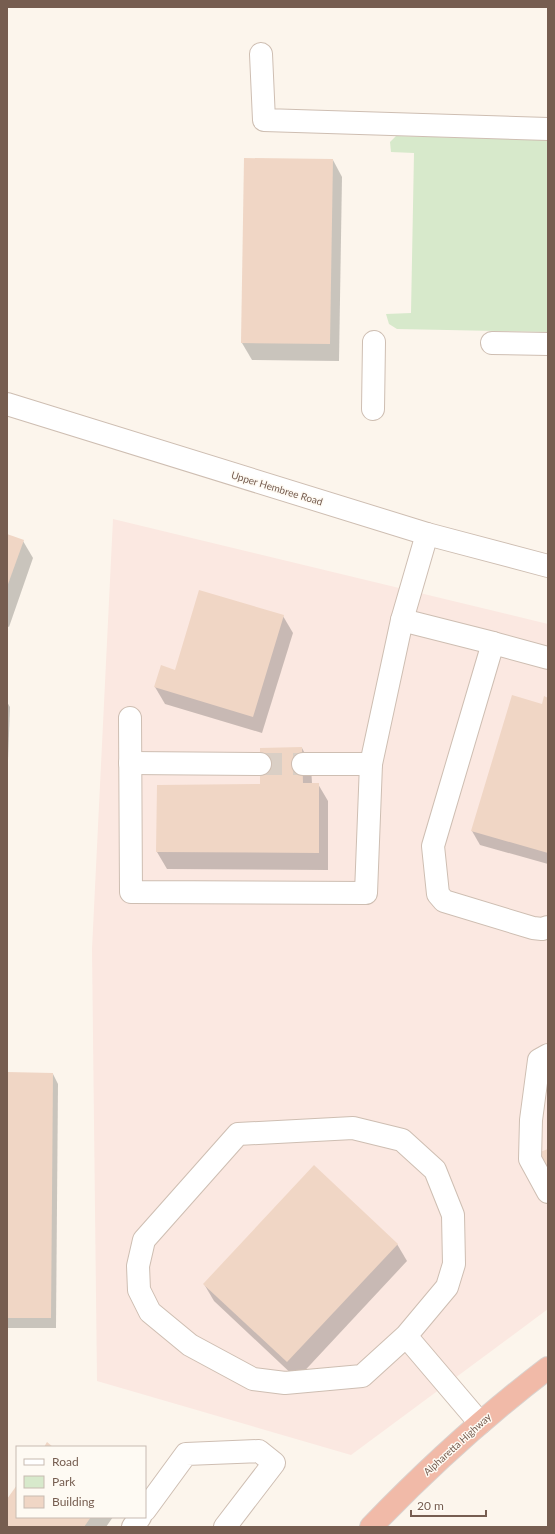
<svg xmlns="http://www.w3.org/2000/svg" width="555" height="1534" viewBox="0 0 555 1534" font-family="Lato,sans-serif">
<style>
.commercial{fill:#fbe8e1}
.green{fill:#d7e9cb}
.shadow{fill:#0003}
.building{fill:#f0d6c5}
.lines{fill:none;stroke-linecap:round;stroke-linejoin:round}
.minor-tunnel{stroke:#dacfc5;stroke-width:22;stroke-dasharray:22 11;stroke-linecap:butt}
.minor-casing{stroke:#cebeb2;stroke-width:24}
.highway-casing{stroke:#d9d2ce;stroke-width:24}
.minor{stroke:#fff;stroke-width:22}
.highway{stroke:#f1baa8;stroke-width:22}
.labels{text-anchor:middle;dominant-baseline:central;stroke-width:3;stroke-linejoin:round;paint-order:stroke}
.street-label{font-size:10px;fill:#765d50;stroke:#fefaf3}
</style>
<rect width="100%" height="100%" fill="#fcf5ec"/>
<path class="commercial" d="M113,519l435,105v685l-197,146 -254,-74 -5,-432z"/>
<path class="green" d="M396,136l152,4v192l-151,-3 -8,-5 -3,-10 25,-1 3,-160 -23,-1 -1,-10z"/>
<g class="shadow">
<path d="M333,160l9,17 -3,184 -87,-1 -10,-17z"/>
<path d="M7,536l16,5 10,17 -24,69 -2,-1z"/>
<path d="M283,616l10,17 -31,100 -97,-29 -10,-17 20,-16z"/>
<path d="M548,699v165l-68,-19 -8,-14 70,-126z"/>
<path d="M7,702l3,5 -3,80z"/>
<path d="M302,748l9,17 1,19h6l10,17v69l-161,-1 -10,-17 1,-66 103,-1z"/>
<path d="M7,1073l46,1 5,10 -2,244h-49z"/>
<path d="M397,1244l10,17 -110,118 -83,-78 -10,-17z"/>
<path d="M17,1487v30h96l-7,10h-99v-26z"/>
</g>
<g class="building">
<path d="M244,158l89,1 -3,185 -89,-1z"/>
<path d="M7,534l17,6 -17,47z"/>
<path d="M199,590l85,25 -31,102 -99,-30 7,-22 14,5z"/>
<path d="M512,695l30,9 2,-8 4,2v155l-77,-22z"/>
<path d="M302,747l1,36h16v70l-163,-1 1,-67 103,-1v-36z"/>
<path d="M7,1072l46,1 -2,245h-44z"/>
<path d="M548,1149v29l-11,-25z"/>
<path d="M314,1165l84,79 -111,118 -84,-78z"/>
<path d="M47,1442l6,5h-9z"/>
<path d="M17,1485v32h74l-7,10h-77v-28z"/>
</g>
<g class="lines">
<path class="minor-tunnel" d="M260,764h43"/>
<g class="minor-casing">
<g id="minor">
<path d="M261,54l3,66 284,9"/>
<path d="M492,343l56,1"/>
<path d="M7,404l420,130 121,32"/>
<path d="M373,409l1,-67"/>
<path d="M402,620l91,23"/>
<path d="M548,658l-55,-15 -60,203 5,48 6,7 89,27 9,1 6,-2"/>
<path d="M130,718l1,174 235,1 5,-129 31,-144 25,-86"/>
<path d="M130,763l130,1"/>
<path d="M303,764h68"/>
<path d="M548,1055l-9,5 -8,60 -1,39 18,33"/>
<path d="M406,1336l-44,40 -77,7 -32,-4 -63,-34 -40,-33 -11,-22 -1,-24 6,-26 94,-106 115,-6 49,12 33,30 18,45 1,49 -7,23 -41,49 74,87"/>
<path d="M145,1510l41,-56 73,-3 15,12 -49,64"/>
<path d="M133,1527l7,-10"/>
</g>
</g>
<g class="highway-casing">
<path id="highway" d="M371,1527c55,-57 114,-111 177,-159"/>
</g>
<use href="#minor" class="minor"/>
<use href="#highway" class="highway"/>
</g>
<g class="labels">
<g class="street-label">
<text transform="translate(277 488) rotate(17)">Upper Hembree Road</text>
<text transform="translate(457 1444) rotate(-42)">Alpharetta Highway</text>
</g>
</g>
<rect width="555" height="1534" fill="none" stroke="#765d50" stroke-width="16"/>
<rect x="16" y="1446" width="130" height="72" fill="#fefaf3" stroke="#c8bbb2"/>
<rect x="24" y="1459" width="20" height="6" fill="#ffffff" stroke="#c8bbb2"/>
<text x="52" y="1466" font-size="12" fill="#765d50">Road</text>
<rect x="24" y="1476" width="20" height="12" fill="#d7e9cb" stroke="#c8bbb2"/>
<text x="52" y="1486" font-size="12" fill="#765d50">Park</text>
<rect x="24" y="1496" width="20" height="12" fill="#f0d6c5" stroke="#c8bbb2"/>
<text x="52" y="1506" font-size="12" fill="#765d50">Building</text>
<path d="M411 1510v6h75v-6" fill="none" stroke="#765d50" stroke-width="2"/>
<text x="417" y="1510" font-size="12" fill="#765d50" stroke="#fefaf3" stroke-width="3" paint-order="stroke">20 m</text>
</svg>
